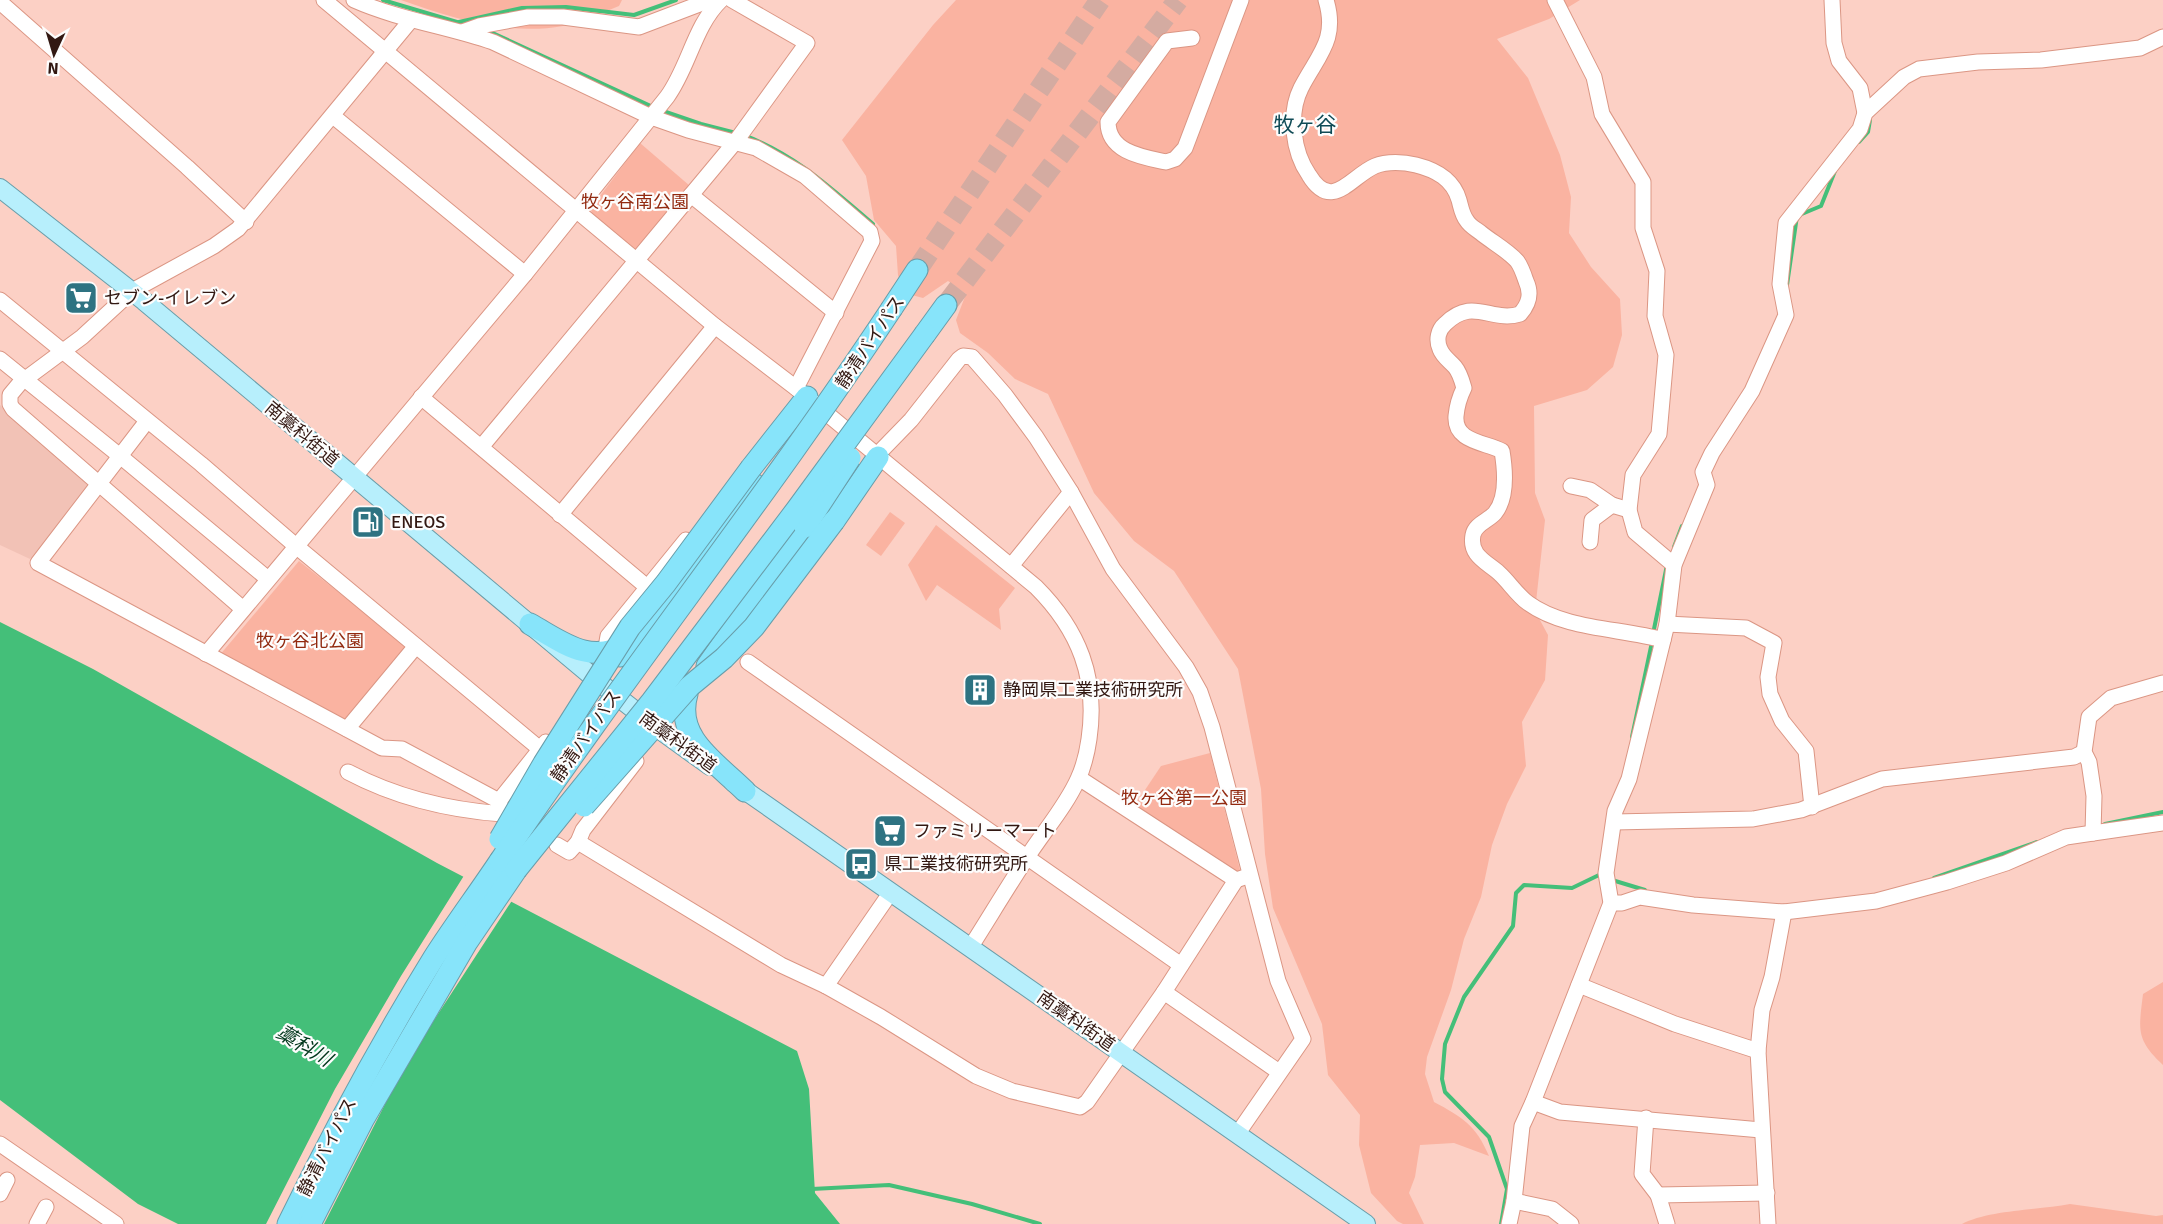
<svg xmlns="http://www.w3.org/2000/svg" width="2163" height="1224" viewBox="0 0 2163 1224" font-family="Signika,'Noto Sans JP',sans-serif">
<style>
.built{fill:#f2c2b6}
.green{fill:#fab3a1}
.water{fill:#44bf79}
.pier{fill:#fcd0c5}
.lines{fill:none;stroke-linecap:round;stroke-linejoin:round}
.stream{stroke:#44bf79;stroke-width:4}
.highway-tunnel{stroke:#d4aba1;stroke-width:21;stroke-dasharray:21 10;stroke-linecap:butt}
.minor-casing{stroke:#db9684;stroke-width:17}
.major-casing{stroke:#699da9;stroke-width:20}
.highway-casing{stroke:#699da9;stroke-width:23}
.minor{stroke:#fff;stroke-width:15}
.major{stroke:#b7effc;stroke-width:18}
.highway{stroke:#87e4fa;stroke-width:21}
.highway-bridge-casing{stroke:#699da9;stroke-width:23;stroke-linecap:butt}
.highway-bridge{stroke:#87e4fa;stroke-width:21}
.labels{text-anchor:middle;dominant-baseline:central;stroke-width:4.5;stroke-linejoin:round;paint-order:stroke}
.park-label{font-size:18px;fill:#922a10;stroke:#fdfdfd}
.poi-label{font-size:18px;fill:#321812;stroke:#fdfdfd;text-anchor:start}
.street-label{font-size:18px;fill:#321812;stroke:#fdfdfd}
.water-label{font-size:20px;font-style:italic;fill:#02371c;stroke:#fdfdfd}
.quarter-label{font-size:21px;fill:#0f4a55;stroke:#fdfdfd}
</style>
<rect width="100%" height="100%" fill="#fcd0c5"/>
<path class="built" d="M0,405l91,81 -61,73 -30,-14z"/>
<g class="green">
<path d="M401,0h221l-3,6c-18,7 -37,17 -56,20 -54,10 -112,-8 -162,-26z"/>
<path d="M956,0h624l-31,19 -52,20 31,39 32,77 11,42 -2,36 22,34 29,32 2,36 -9,32 -26,23 -53,16 1,87 10,27 -10,91 13,24 -3,45 -23,42 4,44 -19,38 -15,41 -11,52 -17,42 -13,51 -24,67 -2,17 9,28c28,15 42,23 55,54l-35,-13 -34,2 -5,32 -6,16 15,31h-21l-6,-3 -26,-28 -12,-48 1,-30 -32,-40 -6,-51 -49,-116 -8,-54 -4,-65 -23,-120 -64,-98 -40,-30 -40,-48 -46,-99 -33,-15 -27,-26 -28,-20 -4,-13 10,-26 -18,-13 -25,17 -19,-5 -6,-18 -2,-29 -22,-26 -8,-44 -24,-36 91,-115z"/>
<path d="M640,143l50,43 -53,65 -45,-37 -1,-6z"/>
<path d="M890,512l15,11 -24,33 -15,-11z"/>
<path d="M936,525l79,63 -16,21 2,21 -64,-45 -11,16 -18,-36z"/>
<path d="M299,561l110,87 -64,75 -126,-67z"/>
<path d="M1210,753l30,117 -5,5 -102,-67 28,-42z"/>
<path d="M2163,982v83c-28,-26 -24,-36 -20,-71z"/>
<path d="M2070,1204l86,12 7,-1v9h-201c26,-14 77,-14 108,-20z"/>
</g>
<path class="water" d="M0,622l93,47 344,194 360,188 12,38 6,104 25,31h-662l-40,-20 -138,-104z"/>
<path class="pier" d="M465,874l48,25 -107,164 -82,161h-58l69,-135 66,-113z"/>
<g class="lines">
<g class="stream">
<path d="M383,0l84,25"/>
<path d="M459,22l63,-14 44,-1 68,8 42,-15"/>
<path d="M486,30l167,77"/>
<path d="M660,110l41,14 35,9"/>
<path d="M743,135c52,19 89,54 130,89"/>
<path d="M1859,142l9,-10 2,-12"/>
<path d="M1787,285l10,-69 24,-10 14,-35"/>
<path d="M1674,547l8,-21"/>
<path d="M1653,634l14,-69"/>
<path d="M1632,737l20,-95"/>
<path d="M2105,824l58,-12"/>
<path d="M1934,878l103,-36"/>
<path d="M1612,880l33,10"/>
<path d="M812,1189l77,-4 83,19 68,20"/>
<path d="M1501,1224l6,-35 -18,-52 -44,-45 -3,-13 3,-35 19,-47 49,-71 3,-33 8,-8 48,3 27,-13 4,1"/>
</g>
<g class="highway-tunnel">
<path d="M917,270l183,-270"/>
<path d="M946,305l232,-305"/>
</g>
<g class="minor-casing">
<g id="minor">
<path d="M324,0l313,261 78,65 81,62 240,199c43,43 62,91 53,152 -2,14 -5,27 -11,40 -13,29 -35,53 -52,80 -19,29 -37,59 -56,89"/>
<path d="M354,0c45,20 93,26 139,42l158,75 37,13 68,18 49,28 65,56 2,9 -76,147"/>
<path d="M1326,0c12,40 -8,55 -25,88 -13,26 -8,64 8,87 23,38 42,1 66,-9 12,-5 29,-4 41,-1 20,5 37,14 43,35 2,7 3,15 8,21 3,5 9,8 14,12 11,9 26,17 36,28 4,5 7,14 9,20 6,13 3,23 -6,33 -29,9 -47,-18 -75,10 -7,6 -9,16 -5,25 3,8 10,12 15,18 5,6 7,14 9,21 -5,10 -7,17 -8,28 -2,26 29,26 46,35 3,18 6,46 -7,62 -7,8 -20,11 -22,22 -4,21 14,27 26,38 10,9 18,22 29,30 37,27 93,25 135,37"/>
<path d="M1555,0l39,77 8,37 41,68v46l14,43 -2,45 11,39 -7,79 -26,41 -4,35 6,22 39,33"/>
<path d="M1832,0l2,43 5,18 21,27 5,25"/>
<path d="M0,2l187,165 59,55"/>
<path d="M462,32l17,-6 49,-9h35l76,10 71,-27"/>
<path d="M1192,38l-25,3 -59,81c0,30 34,35 58,40l9,-3 10,-11 56,-148"/>
<path d="M333,116l192,158"/>
<path d="M691,195l145,118"/>
<path d="M0,300l201,164 95,82 244,203"/>
<path d="M0,359l120,97 148,123"/>
<path d="M421,397l226,190"/>
<path d="M147,421l-109,142 344,185 20,1 97,52 4,13c-55,-4 -106,-16 -155,-42"/>
<path d="M482,446l254,-305 71,-98 -75,-43"/>
<path d="M876,456l35,-36 48,-61 4,-3 9,1 33,38 31,42 35,55 42,77 73,98 14,25 12,35 66,254 25,58 -65,94"/>
<path d="M1571,486l19,4 22,15 17,5"/>
<path d="M560,515l155,-189"/>
<path d="M1590,542l2,-22 20,-15"/>
<path d="M1011,566l60,-74"/>
<path d="M243,609l-230,-200 -3,-5v-9l10,-12 62,-46 50,-46 82,-45 24,-17 173,-209"/>
<path d="M1667,624l79,4 28,15 -6,34 2,17 12,27 24,30 6,56"/>
<path d="M605,653l3,-17 78,-96"/>
<path d="M206,654l319,-380 142,-177c22,-30 27,-71 54,-97"/>
<path d="M748,662l433,303"/>
<path d="M2163,683l-52,15 -22,19 -5,35 5,10 5,34 -1,37 70,-10"/>
<path d="M347,729l69,-83"/>
<path d="M1079,778l157,102 9,-3"/>
<path d="M499,801l47,-59"/>
<path d="M1614,822l139,-3 48,-9 81,-31 192,-22 10,-5"/>
<path d="M578,842l203,123 45,21 65,-94"/>
<path d="M557,845l12,7 9,-10 5,-12 53,-69"/>
<path d="M1611,903h11l18,-6 53,8 91,7 92,-11 71,-19 59,-19 60,-26 27,-4"/>
<path d="M1579,985l96,39 83,27 10,173"/>
<path d="M826,986l55,31 95,59 36,15 68,16 7,-5 77,-110 72,-112"/>
<path d="M1164,992l115,80"/>
<path d="M1758,1051l4,-41 10,-33 12,-65"/>
<path d="M1533,1102l27,10 201,18"/>
<path d="M1646,1118l-4,56 16,21 9,29"/>
<path d="M0,1144l116,80"/>
<path d="M0,1194l7,-14"/>
<path d="M1658,1195l109,-2"/>
<path d="M1514,1201l38,8 19,15"/>
<path d="M37,1224l9,-17"/>
<path d="M1509,1224l5,-23 8,-75 11,-24 78,-199 -5,-30 9,-62 14,-32 38,-155 7,-59 33,-80 -4,-13 9,-19 40,-62 34,-76 -6,-31 6,-61 74,-94 5,-16 39,-36 15,-8 59,-7 63,-2 99,-12 23,-11"/>
</g>
</g>
<g class="major-casing">
<g id="major">
<path d="M0,188l144,113 456,382 60,47 50,36"/>
<path d="M733,782l633,442"/>
</g>
</g>
<g class="highway-casing">
<g id="highway">
<path d="M892,308l25,-38"/>
<path d="M925,334l21,-29"/>
<path d="M751,468l56,-71"/>
<path d="M834,521l44,-64"/>
<path d="M530,624c34,19 59,41 98,20"/>
<path d="M620,656l68,-83 66,-89"/>
<path d="M707,666l98,-139"/>
<path d="M687,694c-13,44 30,69 58,97"/>
<path d="M288,1224c44,-90 92,-179 145,-265 21,-33 45,-65 67,-98"/>
<path d="M310,1224l53,-104 104,-178 49,-72"/>
</g>
</g>
<use href="#minor" class="minor"/>
<use href="#major" class="major"/>
<use href="#highway" class="highway"/>
<g class="highway-bridge-casing">
<g id="highway-bridge">
<path d="M805,527l45,-69"/>
<path d="M584,806l106,-120 34,-28 30,-31 80,-106"/>
<path d="M500,839l44,-76 86,-136 36,-44 85,-115"/>
<path d="M500,861c126,-188 267,-364 392,-553"/>
<path d="M516,870l136,-169 145,-192 128,-175"/>
</g>
</g>
<use href="#highway-bridge" class="highway-bridge"/>
</g>
<defs>
<g id="supermarket-square" transform="scale(1.725)"><rect x="-9" y="-9" width="18" height="18" rx="4" fill="#2e7382" stroke="#fdfdfd"/><path d="M-6-5.5h2.5l.6 2H6L4.5 2H-2.5L-4.4-4H-6ZM-1.5 3.2a1.3 1.3 0 1 0 .1 0ZM3 3.2a1.3 1.3 0 1 0 .1 0Z" fill="#fff"/></g>
<g id="fuel-square" transform="scale(1.725)"><rect x="-9" y="-9" width="18" height="18" rx="4" fill="#2e7382" stroke="#fdfdfd"/><path d="M-5.5-6h7V0h2V4h1.3V-2.5L3-4.5l.8-.8L6-3V5H2.5V1h-1V6h-7ZM-4.2-4.7v3.2H.2V-4.7Z" fill="#fff"/></g>
<g id="building-square" transform="scale(1.725)"><rect x="-9" y="-9" width="18" height="18" rx="4" fill="#2e7382" stroke="#fdfdfd"/><path d="M-4-6H4V6H1V3H-1V6H-4ZM-2.5-4.3h1.7v1.8h-1.7ZM.8-4.3h1.7v1.8H.8ZM-2.5-1h1.7V.8h-1.7ZM.8-1h1.7V.8H.8Z" fill="#fff"/></g>
<g id="bus-square" transform="scale(1.725)"><rect x="-9" y="-9" width="18" height="18" rx="4" fill="#2e7382" stroke="#fdfdfd"/><path d="M-5-6H5V4H4V6H2V4H-2V6H-4V4H-5ZM-3.5-4V0h7V-4ZM-3.5 1.2v1.5H-2V1.2ZM2 1.2v1.5H3.5V1.2Z" fill="#fff"/></g>
</defs>
<g fill-rule="evenodd">
<use href="#supermarket-square" x="81" y="298"/>
<use href="#fuel-square" x="368" y="522"/>
<use href="#building-square" x="980" y="690"/>
<use href="#supermarket-square" x="890" y="831"/>
<use href="#bus-square" x="861" y="864"/>
</g>
<g class="labels">
<g class="park-label">
<text x="635" y="202">牧ヶ谷南公園</text>
<text x="310" y="641">牧ヶ谷北公園</text>
<text x="1184" y="798">牧ヶ谷第一公園</text>
</g>
<g class="poi-label">
<text x="104" y="298">セブン-イレブン</text>
<text x="391" y="522">ENEOS</text>
<text x="1003" y="690">静岡県工業技術研究所</text>
<text x="913" y="831">ファミリーマート</text>
<text x="884" y="864">県工業技術研究所</text>
</g>
<g class="street-label">
<text transform="translate(870 342) rotate(-56)">静清バイパス</text>
<text transform="translate(302 434) rotate(40)">南藁科街道</text>
<text transform="translate(586 736) rotate(-55)">静清バイパス</text>
<text transform="translate(678 742) rotate(36)">南藁科街道</text>
<text transform="translate(1076 1021) rotate(35)">南藁科街道</text>
<text transform="translate(327 1147) rotate(-63)">静清バイパス</text>
</g>
<g class="water-label">
<text transform="translate(304 1046) rotate(31)">藁科川</text>
</g>
<g class="quarter-label">
<text x="1305" y="125">牧ヶ谷</text>
</g>
</g>
<g transform="translate(54 54) rotate(184)" stroke="#fdfdfd" stroke-width="4.5" paint-order="stroke">
<path d="M0-4.5L10 22L0 15L-10 22Z" fill="#321812"/>
<text y="-9" font-size="16" font-weight="bold" text-anchor="middle" fill="#321812">N</text>
</g>
</svg>
